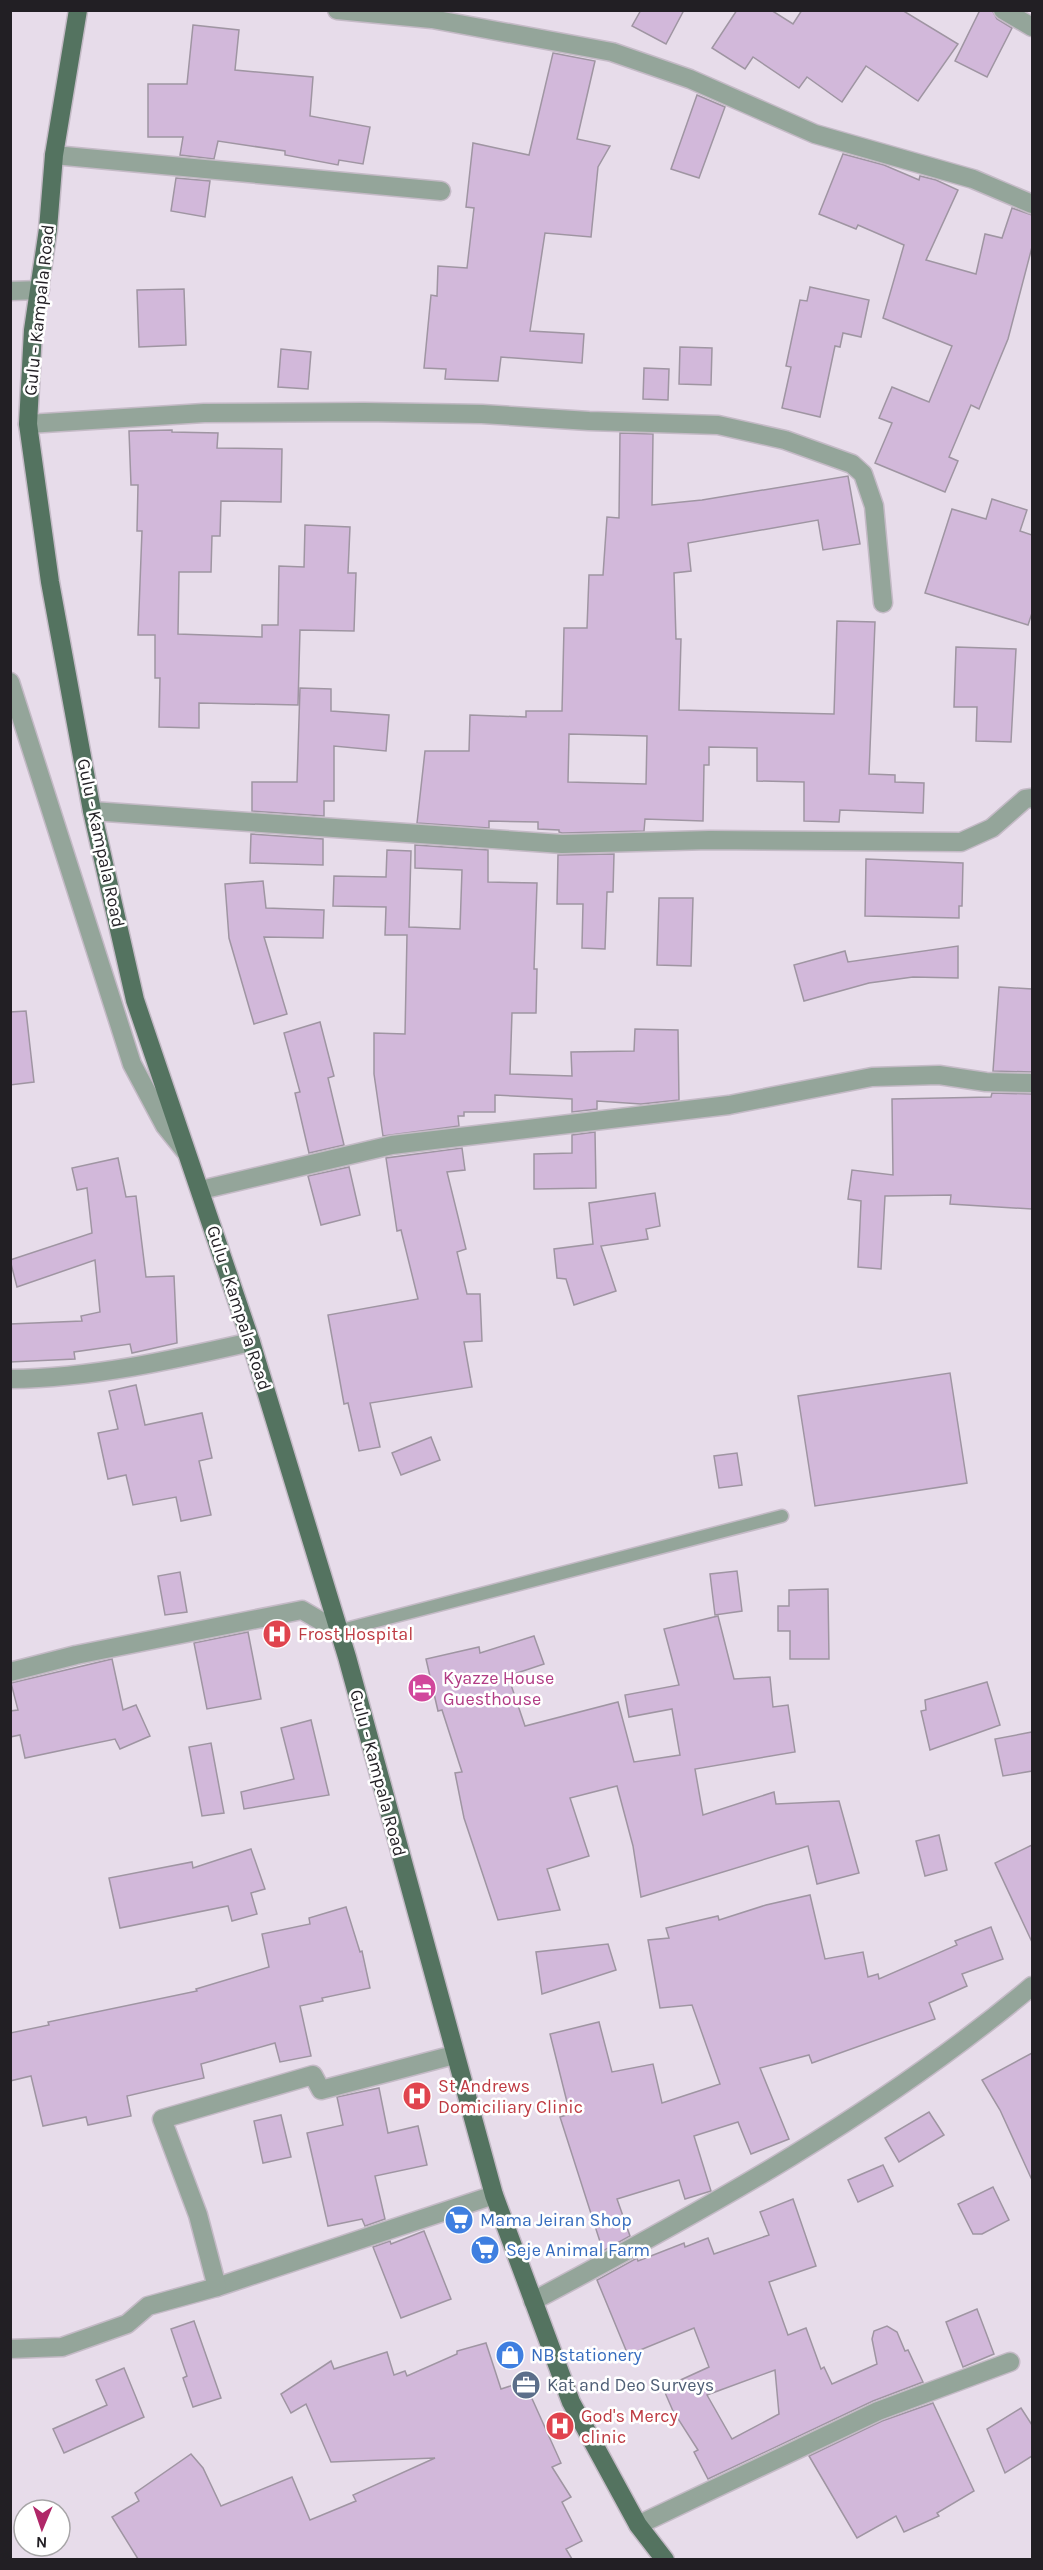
<svg xmlns="http://www.w3.org/2000/svg" width="1043" height="2570" viewBox="0 0 1043 2570" font-family="Karla,sans-serif">
<style>
.building{fill:#d2b8da;stroke:#9f95a2;stroke-width:1.5;fill-rule:evenodd}
.lines{fill:none;stroke-linecap:round;stroke-linejoin:round}
.service-casing{stroke:#c4bac6;stroke-width:15}
.minor-casing{stroke:#c4bac6;stroke-width:21}
.primary-casing{stroke:#c4bac6;stroke-width:21}
.service{stroke:#94a59a;stroke-width:12}
.minor{stroke:#94a59a;stroke-width:18}
.primary{stroke:#547360;stroke-width:18}
.labels{text-anchor:middle;dominant-baseline:central;stroke-width:5;stroke-linejoin:round;paint-order:stroke}
.street-label{font-size:18px;fill:#221f24;stroke:#fff}
.health-label{font-size:18px;fill:#be3a42;stroke:#fff;text-anchor:start}
.hotel-label{font-size:18px;fill:#b23c85;stroke:#fff;text-anchor:start}
.shop-label{font-size:18px;fill:#366cbe;stroke:#fff;text-anchor:start}
.service-label{font-size:18px;fill:#4e5e75;stroke:#fff;text-anchor:start}
</style>
<rect width="100%" height="100%" fill="#e7dcea"/>
<g class="building">
<path d="M641,10h43l-18,34 -34,-18z"/>
<path d="M737,10h34l22,14 9,-14h100l56,34 -40,57 -52,-35 -24,36 -35,-25 -8,11 -46,-31 -8,12 -33,-21z"/>
<path d="M980,10h12l5,9 15,9 -25,49 -32,-16z"/>
<path d="M193,25l46,5 -4,40 78,7 -3,39 60,11 -7,37 -24,-4 -1,5 -53,-10v-4l-67,-10 -4,18 -34,-4 3,-18h-35v-53h39z"/>
<path d="M553,53l42,8 -18,78 33,7 -12,21 -7,70 -46,-4 -15,98 54,3 -2,29 -81,-6 -3,24 -53,-2 1,-10 -22,-1 7,-73 6,1 1,-30 29,2 7,-60 -8,-1 7,-64 56,12z"/>
<path d="M697,95l28,12 -26,71 -28,-9z"/>
<path d="M843,154l41,11 35,15 1,-4 16,4 22,10 -32,70 50,14 9,-40 17,4 10,-30 20,7v32l-24,92 -29,70 -8,-4 -22,52 9,4 -13,31 -70,-29 17,-40 -13,-5 13,-31 37,15 23,-56 -69,-28 21,-73 -46,-20 -2,4 -37,-15z"/>
<path d="M176,178l34,3 -5,36 -34,-6z"/>
<path d="M810,287l59,13 -8,37 -18,-4 -3,14 -5,-1 -15,71 -38,-9 9,-41 -5,-1 14,-66 7,1z"/>
<path d="M184,289l2,56 -47,2 -2,-57z"/>
<path d="M680,347l32,1 -1,37 -32,-1z"/>
<path d="M281,349l30,3 -3,37 -30,-2z"/>
<path d="M644,368l25,1 -1,31 -25,-1z"/>
<path d="M172,430v2l46,1 -1,15 65,1 -1,53 -60,-1 -1,35h-8l-1,36h-32l-1,62 84,3v-12h16l1,-59 25,1 1,-42 45,2 -2,46h8l-2,58 -54,-1 -2,75 -99,-2v25l-40,-1 1,-49h-5v-43h-17l4,-104h-5l1,-46h-7l-2,-54z"/>
<path d="M620,433l33,1 -1,71 50,-5 146,-24 12,68 -37,6 -5,-30 -130,23 3,28 -17,2 2,66h5l-2,71 155,4 3,-93 38,1 -6,152 26,1v7l29,1 -1,30 -83,-3 -1,12 -35,-1v-39l-47,-1v-33l-48,-1v18h-5l-1,56 -58,-2 -1,12 -82,2 -3,-1v-2l-21,-1v-7l-49,-1v7l-72,-5 8,-72h44l1,-36 56,2v-6h36l2,-83h23l2,-53h14l4,-58 12,1zM569,734l78,2 -1,48 -78,-2z"/>
<path d="M992,499l35,11 -7,21 12,4v78l-4,12 -103,-32 27,-84 34,10z"/>
<path d="M956,647l60,2 -5,93 -35,-1 1,-34h-23z"/>
<path d="M300,688l31,1v22l58,4 -3,36 -52,-5v55h-10v15l-72,-5v-29h45z"/>
<path d="M251,834l72,5v26l-73,-2z"/>
<path d="M415,845l73,5v32l49,1 -3,86h3l-1,44h-24l-2,61 62,2 -1,-24 63,-1 1,-22 43,1 1,70 -38,4 -44,-3v8l-25,3v-13l-77,-4v17h-31v4h-6l1,10 -76,10 -9,-62v-41l31,1 2,-99h-22l1,-28 -53,-1 1,-30 52,1 1,-27 24,1 -2,76 51,2 2,-59 -47,-2z"/>
<path d="M614,854l-1,38h-6l-2,57 -23,-1 1,-44h-26l1,-49z"/>
<path d="M866,859l97,4 -1,43h-3v12l-94,-2z"/>
<path d="M263,881l3,27 58,2 -1,28 -59,-1 23,77 -33,10 -25,-86 -4,-54z"/>
<path d="M659,898h34l-2,68 -34,-1z"/>
<path d="M958,946v32l-45,-1 -44,6 -65,18 -10,-36 51,-14 3,11z"/>
<path d="M999,987l33,2v83l-39,-1z"/>
<path d="M26,1011l8,71 -24,3v-73z"/>
<path d="M320,1022l14,54 -6,2 16,67 -35,8 -14,-60 5,-1 -16,-59z"/>
<path d="M992,1093l40,1v115l-82,-5 1,-9 -66,1 -4,73 -23,-2 3,-66 -13,-2 4,-29 41,5 -1,-76 99,-2z"/>
<path d="M595,1132l1,56 -62,1v-35l38,-1v-18z"/>
<path d="M462,1148l3,22 -18,2 19,77 -9,3 10,42h13l2,47 -18,1 8,45 -102,16 10,44 -21,4 -11,-48 -4,1 -16,-89 90,-16 -17,-69 -4,1 -11,-73z"/>
<path d="M118,1158l8,39 10,-1 10,81 28,-1 3,67 -45,10 -2,-9 -56,8 1,7 -65,3v-38l72,-3 -1,-5 19,-4 -5,-52 -78,27 -7,-27 82,-27 -5,-45 -10,2 -5,-22z"/>
<path d="M349,1167l11,48 -39,10 -13,-49z"/>
<path d="M655,1193l5,33 -14,3 2,10 -47,7 15,45 -42,14 -8,-26 -9,-1 -3,-29 39,-5 -4,-41z"/>
<path d="M950,1373l17,110 -152,23 -17,-110z"/>
<path d="M136,1385l9,40 57,-12 10,45 -13,3 12,54 -30,6 -5,-24 -43,8 -7,-30 -18,4 -10,-46 20,-4 -9,-38z"/>
<path d="M431,1437l9,23 -39,15 -9,-22z"/>
<path d="M737,1453l5,32 -23,3 -5,-32z"/>
<path d="M737,1571l5,40 -27,4 -5,-41z"/>
<path d="M180,1572l7,40 -22,3 -7,-39z"/>
<path d="M828,1589l1,70h-39v-28h-12v-25h11v-16z"/>
<path d="M718,1616l16,63 36,-2 3,30 15,-2 7,47 -100,17 8,46 71,-23 2,12 63,-3 20,72 -42,11 -9,-38 -167,51 -8,-51 -16,-60 -47,12 19,58 -42,13 13,41 -62,10 -34,-102 -9,-45 7,-1 -20,-62 -4,1 -12,-52 53,-12 1,6 54,-17 10,28 -36,12 17,50 93,-24 16,60 46,-7 -8,-46 -43,8 -4,-22 54,-10 -15,-56z"/>
<path d="M248,1632l13,67 -54,10 -13,-66z"/>
<path d="M112,1659l11,51 13,-5 14,31 -30,13 -5,-10 -90,19 -5,-23 -10,2v-26l8,-1 -7,-27z"/>
<path d="M987,1682l13,43 -70,25 -9,-39 5,-1 -1,-10z"/>
<path d="M311,1720l18,75 -85,14 -3,-17 53,-13 -13,-51z"/>
<path d="M1032,1732v39l-29,5 -8,-37z"/>
<path d="M211,1743l13,70 -22,3 -13,-69z"/>
<path d="M939,1835l8,35 -22,6 -9,-35z"/>
<path d="M1032,1845v97l-37,-79z"/>
<path d="M251,1849l14,40 -14,4 6,21 -25,7 -4,-15 -108,22 -11,-50 83,-16 1,6z"/>
<path d="M810,1895l15,64 38,-7 5,25 10,-3 1,5 78,-34 -2,-4 36,-14 12,32 -41,15 5,12 -38,17 6,16 -123,44 -3,-8 -49,13 29,71 -38,15 -13,-32 -44,14 17,55 -26,8 -6,-19 -62,19 13,37 -27,15 -43,-134 10,-3 -20,-80 49,-12 13,50 41,-8 9,39 58,-19 -28,-79 -32,3 -12,-68 21,-2 -3,-10 52,-12 1,4 47,-15z"/>
<path d="M346,1907l14,45 2,-1 8,37 -48,10 1,3 -23,5 11,50 -31,6 -5,-19 -74,21 3,14 -77,18 4,20 -43,9 -2,-8 -43,9 -12,-50 -21,5v-48l39,-8 -1,-3 149,-31 -1,-2 73,-22 -7,-33 48,-10 -1,-6z"/>
<path d="M608,1944l8,26 -74,24 -6,-42z"/>
<path d="M1032,2053v127l-32,-70 -18,-30z"/>
<path d="M379,2088l9,45 30,-7 9,39 -52,11 10,43 -20,7 -3,-7 -34,7 -21,-93 36,-8 -6,-28z"/>
<path d="M929,2112l15,23 -45,27 -14,-24z"/>
<path d="M281,2115l10,42 -28,6 -9,-42z"/>
<path d="M883,2165l10,21 -35,16 -10,-22z"/>
<path d="M993,2187l16,33 -27,14h-9l-15,-30z"/>
<path d="M793,2199l23,67 -47,16 19,53 18,-7 15,41 3,-2 8,17 45,-20 -5,-25 2,-8 13,-5 10,6 8,19 3,-1 15,32 -50,19 -165,78 -14,-27 4,-2 -25,-39 -10,-23 46,-21 -15,-39 -66,27 -31,-75 40,-22 1,3 46,-18 1,4 23,-9 6,16 55,-19 -9,-23zM775,2370l4,44 -47,25 -25,-44z"/>
<path d="M424,2231l27,68 -50,19 -28,-71 17,-6 1,3z"/>
<path d="M977,2309l17,45 -31,13 -17,-45z"/>
<path d="M194,2321l27,77 -28,9 -10,-29 4,-2 -16,-47z"/>
<path d="M486,2343l15,46 19,-6 4,11 5,-2 32,71 -9,4 19,30 -9,5 20,39 -16,8 6,10h-434l-26,-42 27,-16 -4,-8 56,-39 12,14 18,38 71,-29 18,43 46,-19 -3,-6 82,-37 -104,4 -25,-58 -15,9 -10,-19 50,-33 3,8 53,-17 7,23 11,-4 2,5 50,-22v-3z"/>
<path d="M124,2368l20,49 -80,36 -11,-24 54,-24 -11,-25z"/>
<path d="M933,2403l41,88 -37,22 2,3 -35,16 -8,-16 -39,22 -48,-82 73,-35z"/>
<path d="M1021,2408l11,17v31l-27,17 -18,-44z"/>
</g>
<g class="lines">
<g class="service-casing">
<path id="service" d="M338,1631l444,-115"/>
</g>
<g class="minor-casing">
<g id="minor">
<path d="M337,10l95,9 180,33 78,27 125,55 158,45 59,25"/>
<path d="M1003,10l29,17"/>
<path d="M54,155l387,36"/>
<path d="M10,291l30,-1"/>
<path d="M28,424l176,-11 160,-1 118,2 107,7 129,4 67,15 67,24 11,10 11,32 9,97"/>
<path d="M10,682l122,382 33,62 20,25"/>
<path d="M92,811l470,33 148,-4 251,2 31,-14 33,-29 7,-1"/>
<path d="M201,1190l191,-45 337,-40 143,-28 67,-2 47,7 46,1"/>
<path d="M10,1379c83,-1 162,-19 241,-37"/>
<path d="M10,1672l66,-17 226,-45 36,21"/>
<path d="M217,2287l277,-92"/>
<path d="M533,2301c174,-92 349,-189 499,-315"/>
<path d="M10,2349l52,-2 65,-23 21,-18 69,-19 -19,-72 -36,-96 151,-44 8,15 133,-35"/>
<path d="M638,2525l240,-114 132,-49"/>
</g>
</g>
<g class="primary-casing">
<path id="primary" d="M78,10l-24,145 -6,74 -15,101 -5,94 22,158 42,229 43,189 116,342 96,315 147,538 77,207 67,123 27,35"/>
</g>
<use href="#service" class="service"/>
<use href="#minor" class="minor"/>
<use href="#primary" class="primary"/>
</g>
<defs>
<g id="hospital-disc" transform="scale(1.5)"><circle r="9.5" fill="#e0444e" stroke="#fff"/><path d="M-5-5h3v3.5h4V-5h3V5h-3V1.5h-4V5h-3Z" fill="#fff"/></g>
<g id="hotel-disc" transform="scale(1.5)"><circle r="9.5" fill="#d1479c" stroke="#fff"/><path d="M-6-4.5h1.5V1H6V5H4.5V3h-9V5H-6ZM-4 0a1.8 1.8 0 1 1 3.6 0ZM.5 0V-2.5h3Q6-2.5 6 0Z" fill="#fff"/></g>
<g id="supermarket-disc" transform="scale(1.5)"><circle r="9.5" fill="#3f7fe0" stroke="#fff"/><path d="M-6-5.5h2.5l.6 2H6L4.5 2H-2.5L-4.4-4H-6ZM-1.5 3.2a1.3 1.3 0 1 0 .1 0ZM3 3.2a1.3 1.3 0 1 0 .1 0Z" fill="#fff"/></g>
<g id="shop-disc" transform="scale(1.5)"><circle r="9.5" fill="#3f7fe0" stroke="#fff"/><path d="M-5-2.5h2.3a2.7 3.5 0 0 1 5.4 0H5L5.5 6h-11ZM-1.5-2.5h3a1.5 2.3 0 0 0-3 0Z" fill="#fff"/></g>
<g id="office-disc" transform="scale(1.5)"><circle r="9.5" fill="#5c6f8a" stroke="#fff"/><path d="M-6-3h4V-5.5h4V-3h4V5H-6ZM-1-4.5V-3h2v-1.5ZM-6 0V1H6V0Z" fill="#fff"/></g>
</defs>
<g fill-rule="evenodd">
<use href="#hospital-disc" x="277" y="1634"/>
<use href="#hotel-disc" x="422" y="1688"/>
<use href="#hospital-disc" x="417" y="2096"/>
<use href="#supermarket-disc" x="459" y="2220"/>
<use href="#supermarket-disc" x="485" y="2250"/>
<use href="#shop-disc" x="510" y="2355"/>
<use href="#office-disc" x="526" y="2385"/>
<use href="#hospital-disc" x="560" y="2426"/>
</g>
<g class="labels">
<g class="street-label">
<text transform="translate(39 310) rotate(-84)">Gulu - Kampala Road</text>
<text transform="translate(101 843) rotate(78)">Gulu - Kampala Road</text>
<text transform="translate(239 1308) rotate(72)">Gulu - Kampala Road</text>
<text transform="translate(378 1773) rotate(75)">Gulu - Kampala Road</text>
</g>
<g class="health-label">
<text x="298" y="1634">Frost Hospital</text>
<text x="438" y="2086">St Andrews<tspan x="438" dy="21">Domiciliary Clinic</tspan></text>
<text x="581" y="2416">God's Mercy<tspan x="581" dy="21">clinic</tspan></text>
</g>
<g class="hotel-label">
<text x="443" y="1678">Kyazze House<tspan x="443" dy="21">Guesthouse</tspan></text>
</g>
<g class="shop-label">
<text x="480" y="2220">Mama Jeiran Shop</text>
<text x="506" y="2250">Seje Animal Farm</text>
<text x="531" y="2355">NB stationery</text>
</g>
<g class="service-label">
<text x="547" y="2385">Kat and Deo Surveys</text>
</g>
</g>
<rect width="1043" height="2570" fill="none" stroke="#221f24" stroke-width="24"/>
<g transform="translate(42 2528) rotate(182)"><circle r="28" fill="#ffffff" stroke="#a7a5a7" stroke-width="1.5"/>
<path d="M0-4.5L10 22L0 15L-10 22Z" fill="#b02768"/>
<text y="-9" font-size="16" font-weight="bold" text-anchor="middle" fill="#221f24">N</text>
</g>
</svg>
